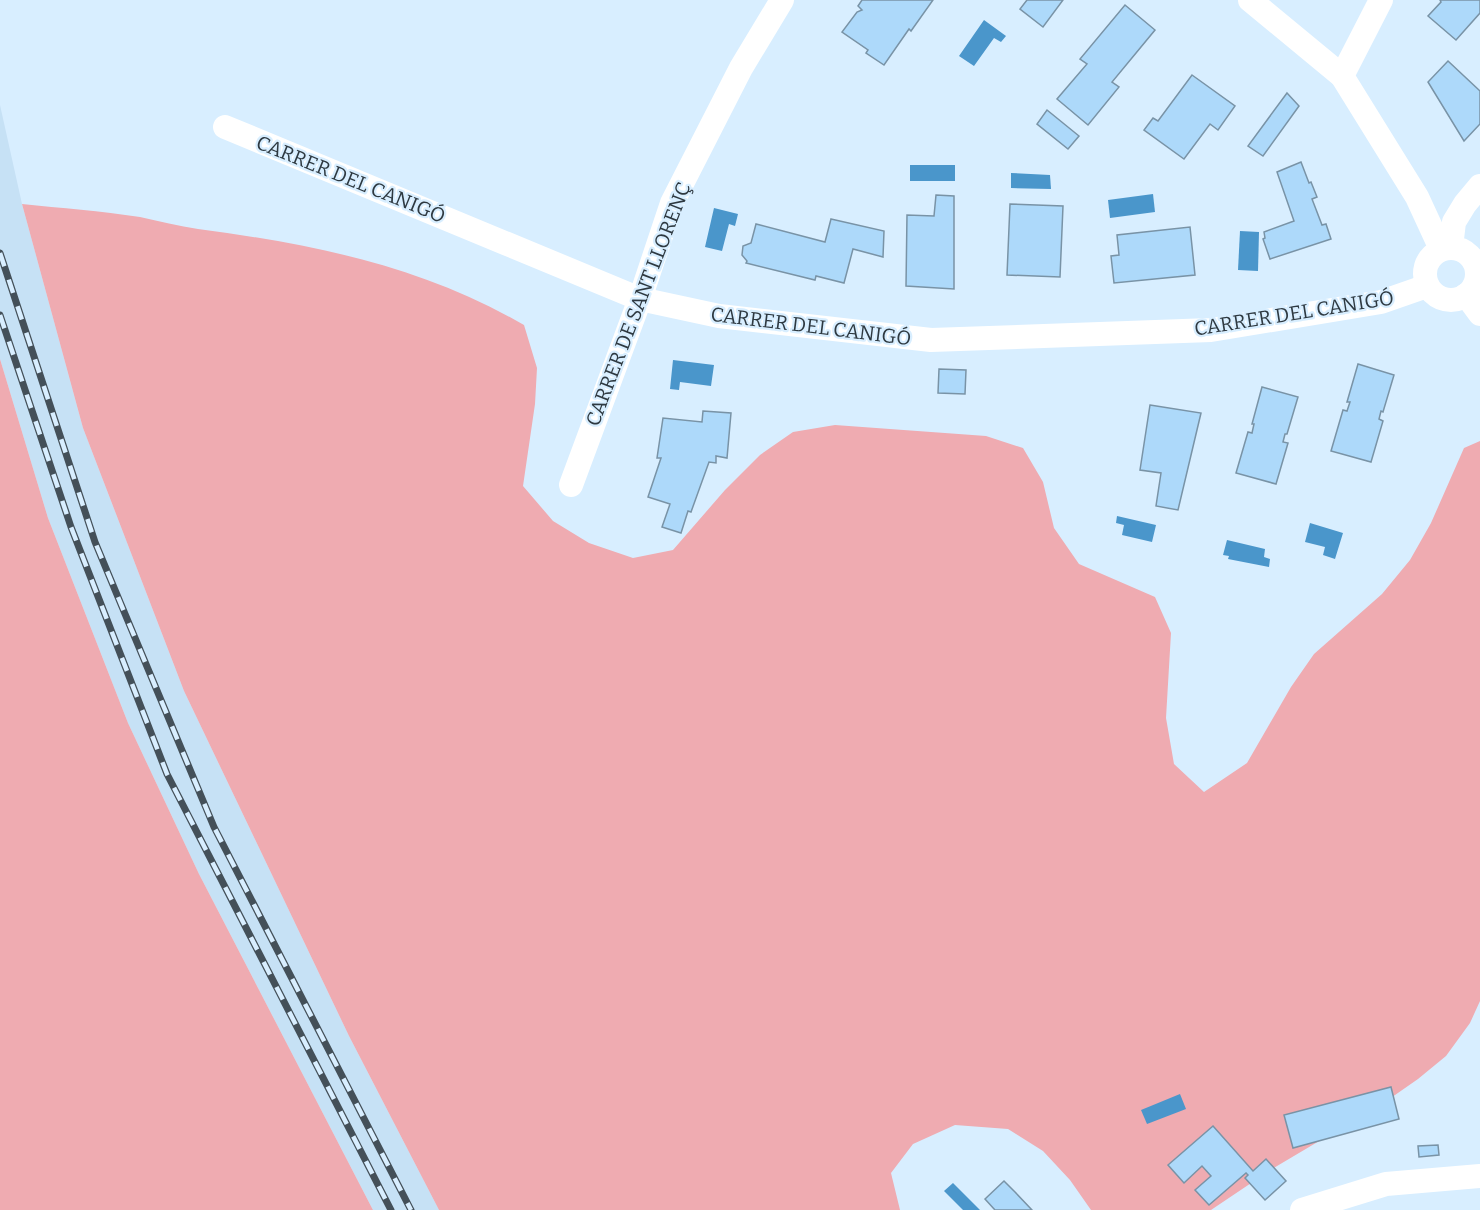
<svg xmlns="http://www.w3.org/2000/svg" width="1480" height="1210" viewBox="0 0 1480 1210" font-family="Bitter,serif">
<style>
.built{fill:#c6e1f5}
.green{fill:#efabb1}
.water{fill:#4a96cb}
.building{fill:#add9fa;stroke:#7993a6;stroke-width:1.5}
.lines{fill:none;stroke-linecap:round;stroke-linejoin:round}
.street{stroke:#fff;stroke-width:24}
.rail-casing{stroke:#445059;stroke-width:7}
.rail{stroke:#d8eeff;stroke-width:4.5;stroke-dasharray:14;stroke-linecap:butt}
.labels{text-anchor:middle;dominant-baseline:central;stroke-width:4.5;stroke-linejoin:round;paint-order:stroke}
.street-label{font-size:20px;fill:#2e3941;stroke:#d8eeff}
</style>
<rect width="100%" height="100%" fill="#d8eeff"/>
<path class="built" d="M0,105l22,99 61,224 101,263 165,345 90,174h-66l-174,-336 -71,-151 -80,-205 -48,-159z"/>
<g class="green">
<path d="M22,204c39,4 79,7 118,13 19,4 39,9 58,12 115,15 224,37 326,96l13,43 -2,36 -12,82 30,35 36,22 44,15 40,-8 52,-60 35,-35 33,-23 42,-7 151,11 37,12 20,34 11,46 25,36 76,33 16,36 -5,85 8,46 30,28 43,-29 44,-76 23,-33 68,-60 28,-34 21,-37 33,-75 16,-7v560l-10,22 -24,33 -28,23 -33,23 -113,67 -61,41h-120l-21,-30 -27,-29 -35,-22 -53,-4 -42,19 -22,29 9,37h-461l-90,-174 -165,-345 -101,-263z"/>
<path d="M0,359l48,159 80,205 71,151 174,336h-373z"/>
</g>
<g class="water">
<path d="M984,20l22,16 -5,6 -7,-4 -20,28 -15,-10z"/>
<rect x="910" y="165" width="45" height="16"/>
<path d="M1011,173l39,2 1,14 -40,-1z"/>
<path d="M1153,194l2,18 -45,6 -2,-18z"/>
<path d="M714,208l24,6 -3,12 -6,-2 -7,27 -17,-4z"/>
<path d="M1240,231l19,1 -1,39 -20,-1z"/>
<path d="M673,360l41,5 -3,21 -31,-4 -1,8 -9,-1z"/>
<path d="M1117,516l39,9 -4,17 -30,-7 2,-10 -8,-2z"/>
<path d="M1310,523l33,10 -8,26 -12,-4 2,-8 -20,-5z"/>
<path d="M1227,540l38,9 -1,8 6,2 -1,8 -41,-8 1,-3 -6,-1z"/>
<path d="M1180,1094l6,15 -39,15 -6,-14z"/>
<path d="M953,1183l27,27h-17l-19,-19z"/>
</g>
<g class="building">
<path d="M862,0h71l-22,31 -2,-2 -25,36 -18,-12 2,-3 -26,-18 15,-20 5,-2 -4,-4z"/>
<path d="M1027,0h36l-20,27 -23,-18z"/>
<path d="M1440,0h40v13l-24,27 -28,-24 13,-14z"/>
<path d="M1125,5l30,25 -43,52 7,5 -31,38 -31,-26 30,-35 -7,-5z"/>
<path d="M1448,61l32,30v33l-16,17 -36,-59z"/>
<path d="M1192,75l43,31 -17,24 -8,-6 -26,35 -40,-29 9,-12 5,3z"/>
<path d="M1287,93l12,13 -36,50 -15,-10z"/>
<path d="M1047,110l32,26 -11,13 -31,-25z"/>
<path d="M1301,162l8,21 2,-1 6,15 -5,2 10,26 4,-1 5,15 -61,20 -7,-20 2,-1 -1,-6 30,-11 -17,-49z"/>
<path d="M936,195l18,1v93l-48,-3 1,-71 27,1z"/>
<path d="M1010,204l53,2 -3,71 -53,-2z"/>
<path d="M831,219l53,12 -1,26 -30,-8 -9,34 -28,-7 -1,4 -69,-17 1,-2 -5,-6 1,-9 8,-3 5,-19 69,18z"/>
<path d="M1190,227l5,48 -81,8 -3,-27 8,-1 -2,-20z"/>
<path d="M1358,364l36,11 -11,37 -2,-1 -2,8 4,2 -12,41 -40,-11 12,-41 4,1 3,-9h-3z"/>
<path d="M939,369l27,1 -1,24 -27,-1z"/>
<path d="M1262,387l36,10 -11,37h-2l-2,8 5,1 -12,41 -40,-11 12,-41 4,1 2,-9h-2z"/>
<path d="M1150,405l51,8 -23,97 -22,-4 5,-33 -21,-3z"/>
<path d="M703,411l28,2 -4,45 -11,-2v7l-7,-1 -18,50 -3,-1 -7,22 -19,-6 8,-23 -22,-7 13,-39h-4l6,-40 39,4z"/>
<path d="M1391,1087l8,32 -106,29 -9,-33z"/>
<path d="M1213,1126l40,45 13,-12 20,22 -21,19 -20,-22 3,-3 -2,-2 -37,32 -14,-15 16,-14 -9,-10 -18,17 -16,-18z"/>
<path d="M1438,1145l1,10 -20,2 -1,-11z"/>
<path d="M1004,1181l11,11 17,18h-37l-10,-11z"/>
</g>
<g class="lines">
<g class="street">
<path d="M1250,0l92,76 75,121 24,52"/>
<path d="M1342,76l39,-76"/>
<path d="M225,127l415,172 79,17 212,24 280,-10 170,-28 46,-16"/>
<path d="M1451,247l3,-25 11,-18 15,-18"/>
<circle cx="1451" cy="274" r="26"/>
<path d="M1466,295l14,19"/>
<path d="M571,485l69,-186 32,-96 69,-135 41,-68"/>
<path d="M1302,1210l84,-26 94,-8"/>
</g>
<g class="rail-casing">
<g id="rail">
<path d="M0,253l95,289 119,285 197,383"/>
<path d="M0,315l71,212 96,247 224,436"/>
</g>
</g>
<use href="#rail" class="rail"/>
</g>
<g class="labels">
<g class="street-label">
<text transform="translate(351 179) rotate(22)">CARRER DEL CANIGÓ</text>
<text transform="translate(638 304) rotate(-69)">CARRER DE SANT LLORENÇ</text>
<text transform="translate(1294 313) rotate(-9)">CARRER DEL CANIGÓ</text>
<text transform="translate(811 326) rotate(7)">CARRER DEL CANIGÓ</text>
</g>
</g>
</svg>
